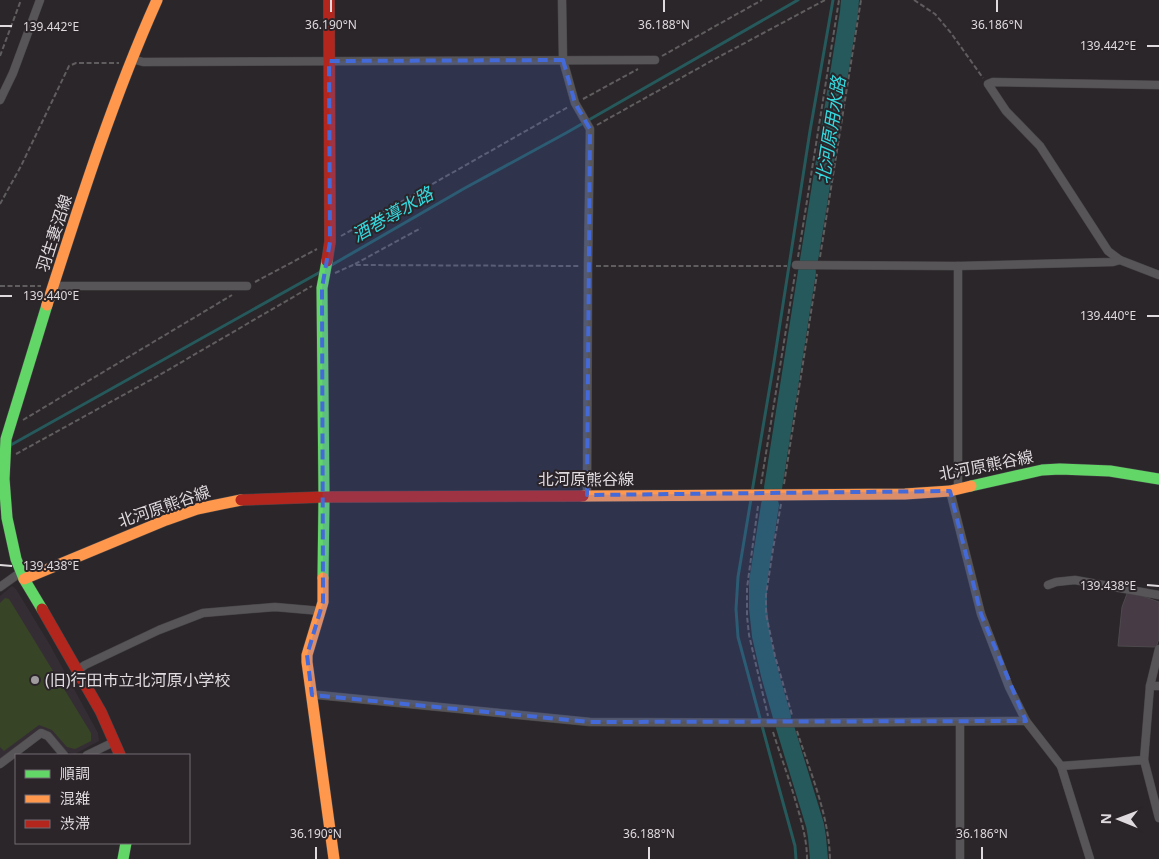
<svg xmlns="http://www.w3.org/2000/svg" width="1159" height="859" viewBox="0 0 1159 859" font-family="'Noto Sans','Noto Sans JP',sans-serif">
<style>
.built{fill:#352d34}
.green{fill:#384426}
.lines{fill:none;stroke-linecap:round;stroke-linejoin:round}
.stream{stroke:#25595b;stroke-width:3}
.river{stroke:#25595b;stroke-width:18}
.building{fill:#473b46;stroke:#4d4a4c}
.street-casing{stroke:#474447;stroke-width:9}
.fast-casing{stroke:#474447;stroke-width:12}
.slow-casing{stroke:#474447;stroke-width:12}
.jam-casing{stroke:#474447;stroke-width:12}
.path{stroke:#605d5f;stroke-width:2;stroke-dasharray:5 2.5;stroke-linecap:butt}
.street{stroke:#575557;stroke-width:8}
.fast{stroke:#63d668;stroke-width:11}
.slow{stroke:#ff974d;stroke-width:11}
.jam{stroke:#b3261e;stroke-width:11}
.marked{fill:#446ad9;fill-opacity:0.2;stroke:#446ad9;stroke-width:4;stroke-dasharray:10 6;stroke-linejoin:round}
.ticks{fill:none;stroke:#dedade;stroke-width:2}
.poi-dot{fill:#9f9b9f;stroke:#2b252a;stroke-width:2}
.labels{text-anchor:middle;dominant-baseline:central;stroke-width:4;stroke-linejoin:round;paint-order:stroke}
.street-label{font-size:16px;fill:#dedade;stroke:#2b252a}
.poi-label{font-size:16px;fill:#dedade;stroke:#2b252a;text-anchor:start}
.water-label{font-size:18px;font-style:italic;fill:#33d9de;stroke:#2b252a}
.ticks-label{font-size:12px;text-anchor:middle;fill:#dedade;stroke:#2b252a;stroke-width:4;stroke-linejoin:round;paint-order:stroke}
</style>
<rect width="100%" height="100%" fill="#2a2629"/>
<path class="built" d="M12,586l4,3 34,56 48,88 1,8 -24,13 -8,-2 -16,-19 -10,-3 -41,29v-163z"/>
<path class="green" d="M5,598l4,1 82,134v8l-16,8 -8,-2 -15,-17 -13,-5 -35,26 -4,-4v-144z"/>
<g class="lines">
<g class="stream">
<path d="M330,266l135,-78 101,-55 232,-133"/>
<path d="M9,446l313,-175"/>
<path d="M752,492l22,-130 36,-231 23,-131"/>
<path d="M751,499l-13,78 -2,32 2,28 36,133 21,76 1,13"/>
</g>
<g class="river">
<path d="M809,260l40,-248 1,-12"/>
<path d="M773,488l34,-216"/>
<path d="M770,505l-12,77v26l3,28 9,39 12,42"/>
<path d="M785,727l30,98 2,12 2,22"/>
</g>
</g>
<path class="building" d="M1128,591l31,11v37l-3,8 -38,-1 4,-39z"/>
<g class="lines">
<g class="street-casing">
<g id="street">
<path d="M562,0l1,60 12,43 15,26 -2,137 -1,229"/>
<path d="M132,59l11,3 512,-2"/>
<path d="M1159,85l-166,-3 -5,2 18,27 34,35 68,105 12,9 39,15"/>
<path d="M0,100l13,-27 27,-73"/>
<path d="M796,265l162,1 155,-4 7,-2"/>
<path d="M958,266v223"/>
<path d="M53,286h194"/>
<path d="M950,491l31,123 28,73 17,34 35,45 29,93"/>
<path d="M1048,585l8,-3 19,-2 84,15"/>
<path d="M0,587l21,-15"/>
<path d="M78,670l7,-5 74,-35 44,-17 72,-6 46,4"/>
<path d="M1150,686l9,-37"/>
<path d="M312,695h6l272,27 200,1 236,-2"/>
<path d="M960,722v137"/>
<path d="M87,755l27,-13"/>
<path d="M1144,760l6,-74h9"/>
<path d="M0,764l41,-31 7,3 16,19"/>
<path d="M1061,766l83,-6 15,58"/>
</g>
</g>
<g class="fast-casing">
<g id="fast">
<path d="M971,486l71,-16 18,-1 50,2 49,8"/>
<path d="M323,578l1,-81 -2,-209 5,-27"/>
<path d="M42,609l-18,-30 -8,-20 -9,-41 -3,-39 2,-40 41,-134"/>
<path d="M123,859l3,-16"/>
</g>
</g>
<g class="slow-casing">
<g id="slow">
<path d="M47,305c33,-103 66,-207 110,-305"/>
<path d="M583,496l322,-2 45,-3 21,-5"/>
<path d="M323,578v24l-16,53v7l27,197"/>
<path d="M24,579l142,-59 31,-11 44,-9"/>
</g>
</g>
<g class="jam-casing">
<g id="jam">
<path d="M327,261l3,-19 -1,-242"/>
<path d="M241,500l83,-3 259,-1"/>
<path d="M42,609l59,103 19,43"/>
</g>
</g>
<g class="path">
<path d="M914,0l21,14 16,19 32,45"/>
<path d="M0,56l21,-56"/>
<path d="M662,56l100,-56"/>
<path d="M583,99l55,-30"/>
<path d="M597,125l116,-65 112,-60"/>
<path d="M0,204l21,-38 48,-100 7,-3h43"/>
<path d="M341,236l227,-129"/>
<path d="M798,257l41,-257"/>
<path d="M820,257l41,-257"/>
<path d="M355,264l66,-36"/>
<path d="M596,266h191"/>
<path d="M335,273l18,-8 226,1"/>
<path d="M255,282l62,-33"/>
<path d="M0,286h41"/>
<path d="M23,420l209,-125"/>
<path d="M16,454l140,-77 156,-91"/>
<path d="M761,484l34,-210"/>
<path d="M784,484l33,-210"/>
<path d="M781,504l-8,45 -7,46v19l9,42 17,59"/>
<path d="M758,506l-11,82v28l2,19 19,81"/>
<path d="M797,731c13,41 32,84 33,128"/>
<path d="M773,732c8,25 17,49 24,74 5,17 10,35 10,53"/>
</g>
<use href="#street" class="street"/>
<use href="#fast" class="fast"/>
<use href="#slow" class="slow"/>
<use href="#jam" class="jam"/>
</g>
<path class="marked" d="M563,60l12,43 15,26 -3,366 363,-4 31,123 45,107 -436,1 -278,-27 -5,-40 16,-53 -1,-314 8,-46 -1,-181z"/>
<path class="ticks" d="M331,12v-12M664,12v-12M997,12v-12M0,26h12M1147,46h12M0,296h12M1147,316h12M0,565l12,1M1147,585l12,1M316,859v-12M649,859v-12M982,859v-12"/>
<circle class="poi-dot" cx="35" cy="680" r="5"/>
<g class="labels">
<g class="street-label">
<text transform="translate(54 233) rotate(-72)">羽生妻沼線</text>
<text transform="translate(986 465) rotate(-11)">北河原熊谷線</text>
<text x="586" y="479">北河原熊谷線</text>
<text transform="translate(164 506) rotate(-19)">北河原熊谷線</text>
</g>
<g class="poi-label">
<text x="45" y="680">(旧)行田市立北河原小学校</text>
</g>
<g class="water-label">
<text transform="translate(830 130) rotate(-81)">北河原用水路</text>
<text transform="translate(392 214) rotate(-30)">酒巻導水路</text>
</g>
</g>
<g class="ticks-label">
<text x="331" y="29">36.190°N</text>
<text x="664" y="29">36.188°N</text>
<text x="997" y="29">36.186°N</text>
<text x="51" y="31">139.442°E</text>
<text x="1108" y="50">139.442°E</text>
<text x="51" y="300">139.440°E</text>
<text x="1108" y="320">139.440°E</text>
<text x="51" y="570">139.438°E</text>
<text x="1108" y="590">139.438°E</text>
<text x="316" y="838">36.190°N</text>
<text x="649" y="838">36.188°N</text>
<text x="982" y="838">36.186°N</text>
</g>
<rect x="15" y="754" width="175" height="90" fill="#2b252a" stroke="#736d72"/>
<rect x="25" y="770" width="25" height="8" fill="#63d668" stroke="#736d72"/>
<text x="60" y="779" font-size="15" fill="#dedade">順調</text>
<rect x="25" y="795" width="25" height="8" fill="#ff974d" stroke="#736d72"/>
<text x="60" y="804" font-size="15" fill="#dedade">混雑</text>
<rect x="25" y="820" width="25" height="8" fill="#b3261e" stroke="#736d72"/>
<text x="60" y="829" font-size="15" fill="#dedade">渋滞</text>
<g transform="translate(1119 819) rotate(271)" stroke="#2b252a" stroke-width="4" paint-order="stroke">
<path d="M0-4L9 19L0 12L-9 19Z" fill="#dedade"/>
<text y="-8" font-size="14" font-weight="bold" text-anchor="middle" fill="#dedade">N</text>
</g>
</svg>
